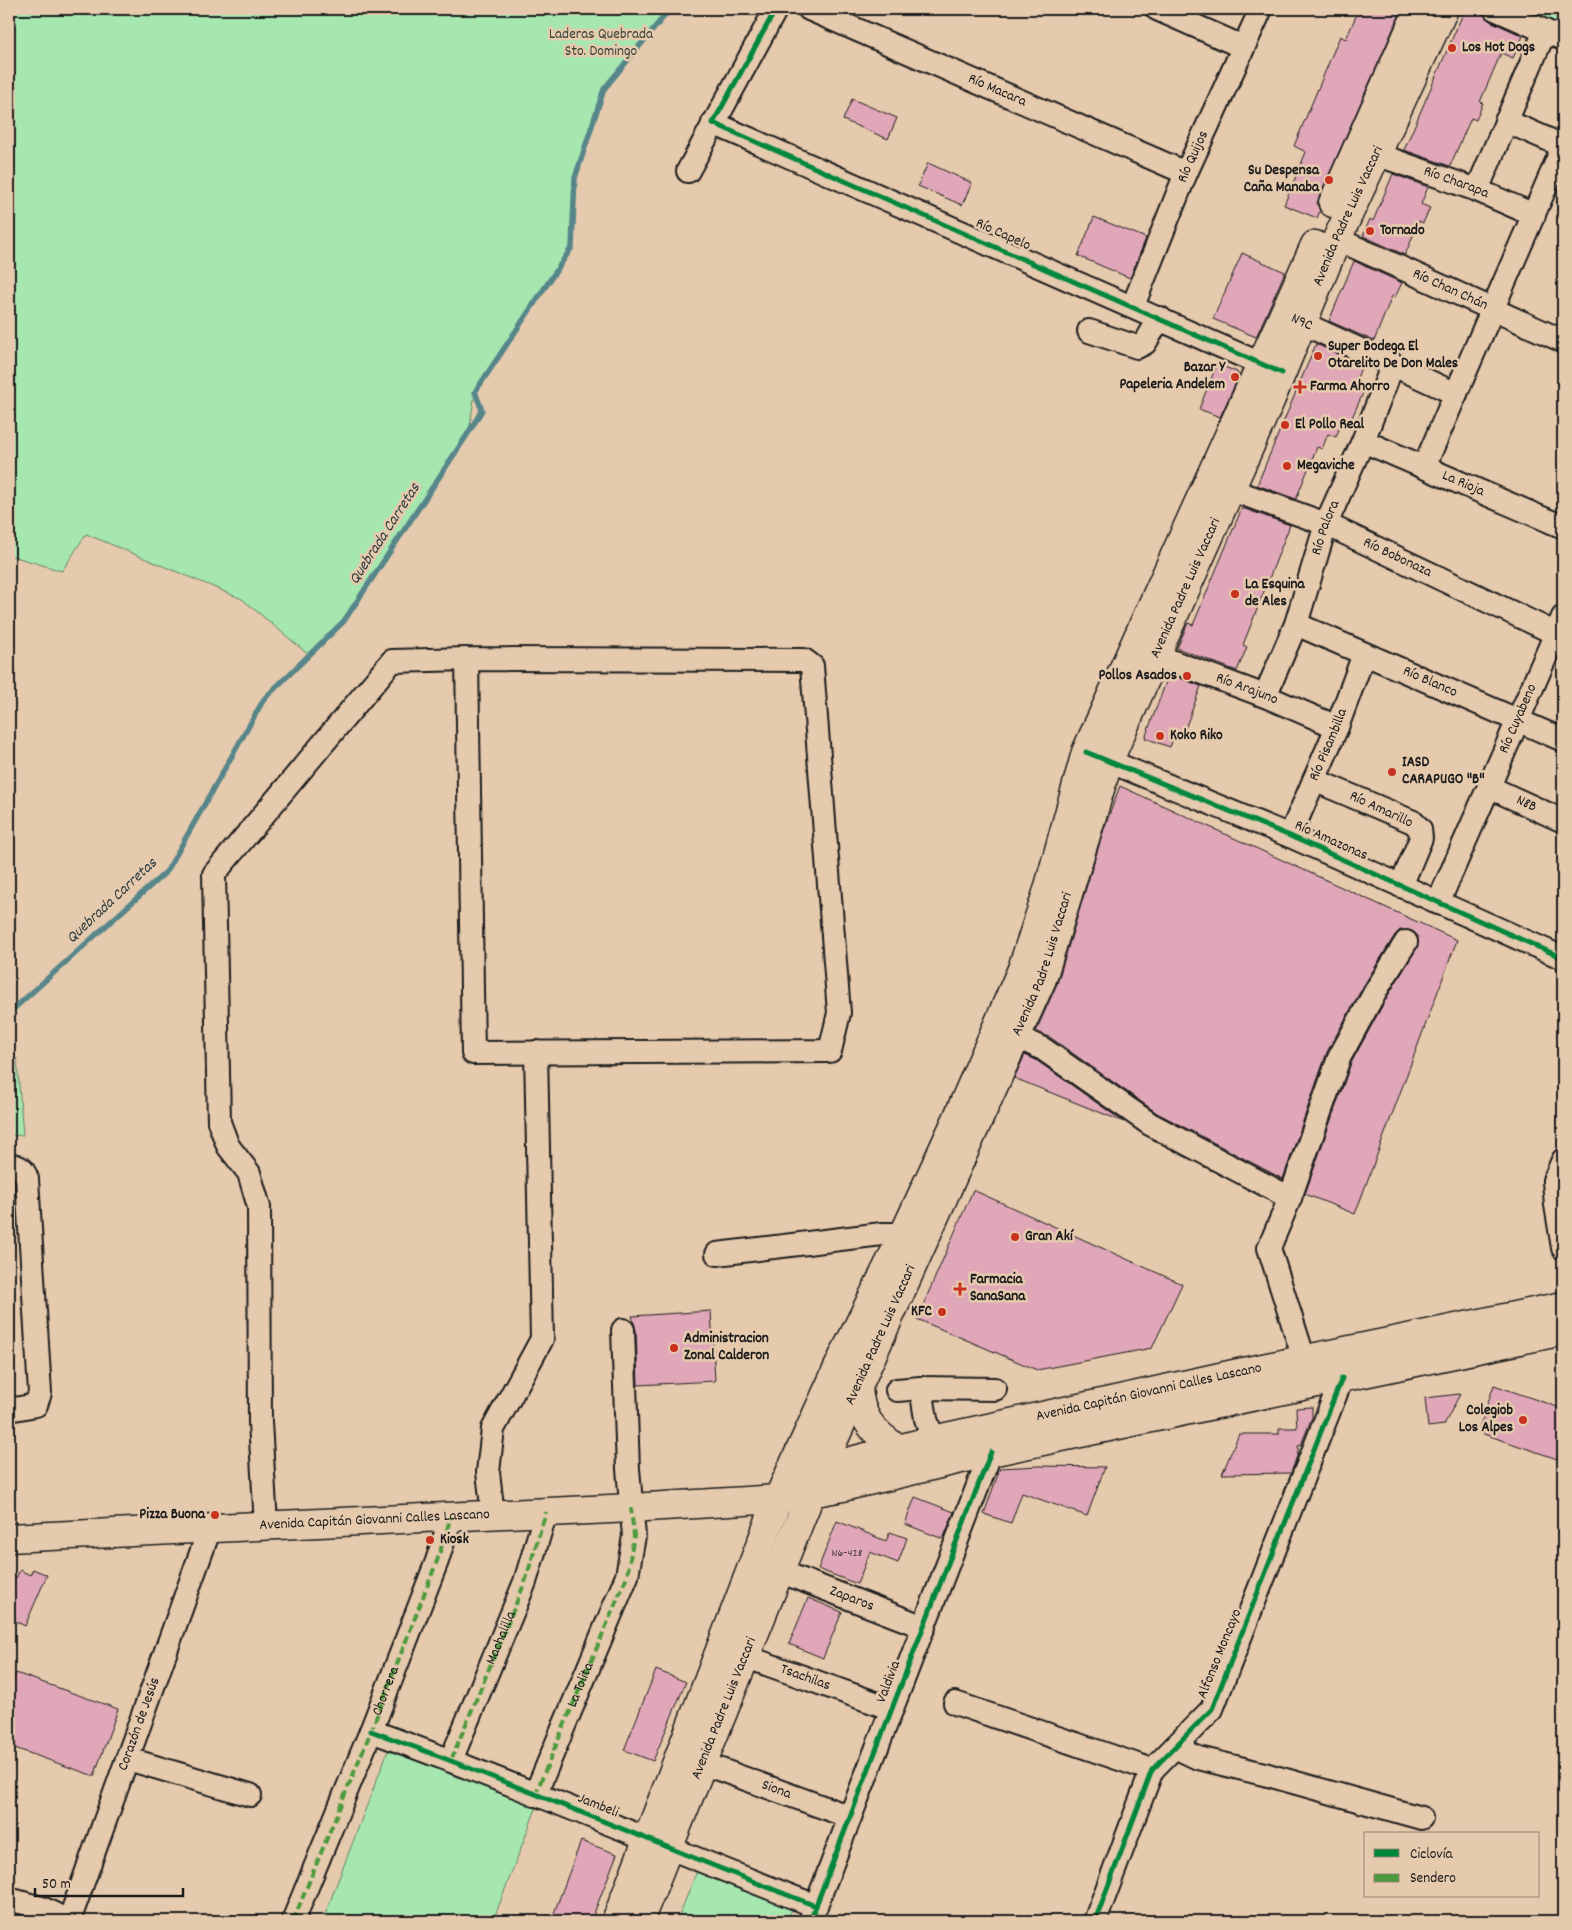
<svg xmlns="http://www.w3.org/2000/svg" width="1572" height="1930" viewBox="0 0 1572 1930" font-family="Dekko,sans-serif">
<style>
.green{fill:#a6e6af;stroke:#618166}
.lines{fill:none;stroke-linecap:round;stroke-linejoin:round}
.stream{stroke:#56868a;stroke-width:5.5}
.building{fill:#e0a7b8;stroke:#1c1c1c}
.minor-casing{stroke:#1c1c1c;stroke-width:26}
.major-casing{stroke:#1c1c1c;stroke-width:31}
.minor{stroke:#e6caad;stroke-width:22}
.major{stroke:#e6caad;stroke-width:28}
.quiet{stroke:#4c9a3e;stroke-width:4;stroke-dasharray:8 4;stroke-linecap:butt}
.cycleway-casing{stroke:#e6caad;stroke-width:8}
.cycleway{stroke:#00873e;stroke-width:5}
.poi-dot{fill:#c8321e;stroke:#e6caad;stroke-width:2}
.labels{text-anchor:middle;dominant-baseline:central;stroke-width:5;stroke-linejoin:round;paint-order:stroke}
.number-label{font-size:12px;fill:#4d3f43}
.park-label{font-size:15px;fill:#384439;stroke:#e6caad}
.poi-label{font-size:15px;font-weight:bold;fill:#1c1c1c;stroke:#e6caad;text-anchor:start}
.street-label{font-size:15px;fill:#1c1c1c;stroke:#e6caad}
.water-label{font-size:16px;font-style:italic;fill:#2f3f41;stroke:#e6caad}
</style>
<rect width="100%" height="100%" fill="#e6caad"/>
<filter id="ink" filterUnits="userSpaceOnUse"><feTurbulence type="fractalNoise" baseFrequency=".02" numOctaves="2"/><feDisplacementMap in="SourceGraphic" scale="10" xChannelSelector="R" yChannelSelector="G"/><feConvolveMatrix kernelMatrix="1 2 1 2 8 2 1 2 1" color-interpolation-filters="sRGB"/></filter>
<g filter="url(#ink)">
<g class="green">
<path d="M9,9h661l-66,80 -29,89 -3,69 -97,145 -6,40 -125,189 -35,34 -67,-56 -156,-65 -24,37 -53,-16z"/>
<path d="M1515,9h48v21z"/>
<path d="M9,1059h8l6,76 -14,1z"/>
<path d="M389,1748l148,58 -44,115h-156l-13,-4z"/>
<path d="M697,1871l96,36 -6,14h-110z"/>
</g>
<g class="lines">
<path class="stream" d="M9,1013l158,-142 97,-172 80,-78 125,-189 13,-22 -7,-18 97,-145 3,-69 29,-89 66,-80"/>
</g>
<g class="building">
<path d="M1359,9h43l-83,188 -2,7 3,7 -3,7 -33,-13 22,-53 -12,-6 46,-110 6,3z"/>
<path d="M1465,9l18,5 7,7 33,15 -10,22 -12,-5 -21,49 3,1 -7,17 -5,-2 -21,48 -46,-16z"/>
<path d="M852,99l45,19 -9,21 -45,-19z"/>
<path d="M928,163l44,20 -10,22 -44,-19z"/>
<path d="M1393,174l35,13 -7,17 9,4 -7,15 -4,-2 -14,34 -42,-19 7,-17 3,2z"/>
<path d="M1094,217l52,21 -16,40 -52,-22z"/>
<path d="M1242,253l43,19 -29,65 -43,-18z"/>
<path d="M1354,261l48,22 -7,14 -3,-1 -18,45 -45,-20z"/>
<path d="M1316,344l46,21 -8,21 10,5 -14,31 -7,-3 -7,18 -8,-3 -6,15 -5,-2 -21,52 -39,-14z"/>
<path d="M1217,364l20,8 2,4 -19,41 -21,-8z"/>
<path d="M1242,508l48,17 -47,120 4,2 -10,24 -60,-23 11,-25 5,2z"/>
<path d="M1169,674l32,12 -19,51 -7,-3 -5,13 -25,-9z"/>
<path d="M1120,786l337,154 -102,274 -50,-20 46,-131 35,-64 31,-51 1,-12 -6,-5 -12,-1 -5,5 -31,50 -37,67 -44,127 -126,-66 -106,-75 -15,-7 21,-47 47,-155z"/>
<path d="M1025,1055l11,5 88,62 -110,-44z"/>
<path d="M973,1190l209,94 -30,64 -115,22 -120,-51z"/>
<path d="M711,1311l4,70 -77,4 -2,-55 -4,-14z"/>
<path d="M1494,1385l69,24v52l-85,-29z"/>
<path d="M1460,1394l-16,31 -16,2 -3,-29z"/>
<path d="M1312,1407v10l-11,28 -3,1v7l-7,20 -69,1 17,-40h40v-6h18l-1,-20z"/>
<path d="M1039,1466l66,1 -18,49 -65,-23 -11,30 -27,-9 16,-46z"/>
<path d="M915,1497l39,15 -11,27 -38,-15z"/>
<path d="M837,1521l49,20 4,-9 17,6 -9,25 -28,-11 -13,32 -39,-15z"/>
<path d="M33,1569l14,6 -22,51 -16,-8v-44l7,4 4,-8 10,5z"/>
<path d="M808,1598l34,14 -19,46 -34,-14z"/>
<path d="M656,1670l30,12 -33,79 -29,-11z"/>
<path d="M16,1673l102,36 -24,67 -85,-30v-53z"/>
<path d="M581,1841l36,13 -26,67h-40z"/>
</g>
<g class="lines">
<g class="minor-casing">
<g id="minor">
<path id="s1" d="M809,9l377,164"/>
<path d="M1157,9l86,38"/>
<path d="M1495,9l68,30"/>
<path d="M1506,121l57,25"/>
<path d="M713,123l564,248"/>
<path id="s2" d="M1376,154l101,36 57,25"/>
<path d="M688,171l88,-162"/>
<path d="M1477,190l68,-159"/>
<path id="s3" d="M1337,239l226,102"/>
<path id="s4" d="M1133,306l53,-133 75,-164"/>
<path id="s5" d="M1287,316l169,78"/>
<path d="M1089,331l48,16 8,-4 15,-25"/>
<path id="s6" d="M1363,441l200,86"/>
<path d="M1424,467l139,-320"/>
<path id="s7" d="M1229,489l97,35 237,113"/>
<path id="s8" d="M1296,624l267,116"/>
<path id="s9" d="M1155,655l110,41 72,31"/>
<path id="s10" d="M1265,696l31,-72 30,-100 37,-83 30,-77"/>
<path d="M1094,755l196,81 273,122"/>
<path d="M1314,780l99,42 7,7 1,9 -20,48"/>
<path id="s11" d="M1489,787l74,34"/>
<path id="s12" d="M1290,836l47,-109 27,-73"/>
<path id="s13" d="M1438,903l125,-286"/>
<path d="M1017,1037l26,12 107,75 140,74"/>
<path d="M1563,1160l-9,21 9,4"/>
<path d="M9,1164c10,2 15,5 18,15l13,214 -4,12 -27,5"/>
<path d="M1554,1181l2,24 7,43"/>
<path d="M717,1254l165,-20h22"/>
<path d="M1304,1359l-35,-111 21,-50 49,-140 36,-66 31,-50"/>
<path d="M897,1390l24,-2"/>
<path d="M933,1440l-7,-21 -5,-31 74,1"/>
<path d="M493,1515l-5,-43 5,-43 49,-90 -6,-287"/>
<path d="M266,1525l-6,-103 -1,-215 -10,-34 -21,-27 -9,-24 -5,-248 178,-213 75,-2 6,394 357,-2 9,-38 -27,-347 -8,-6 -337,-1"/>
<path id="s14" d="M779,1571l145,56"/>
<path id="s15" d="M730,1651l162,58"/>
<path d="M955,1703l197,67"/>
<path d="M371,1731c150,54 296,118 445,175"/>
<path d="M1175,1747l23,11 70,17 153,43"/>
<path d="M128,1759l122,36"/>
<path id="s16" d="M451,1760l74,-178 21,-70"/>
<path id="s17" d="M702,1763l148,54"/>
<path id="s18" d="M535,1795l92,-219 7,-40 -6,-67 -5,-139"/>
<path d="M9,1899l33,9 26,13"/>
<path id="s19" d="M69,1921l141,-393"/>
<path id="s20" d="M293,1921l78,-190 66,-170 14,-44"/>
<path d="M810,1921l181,-469"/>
<path d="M1095,1921l57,-151 60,-61 130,-331"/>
</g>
</g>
<g class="major-casing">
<g id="major">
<path d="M1333,203l86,-194"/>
<path d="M858,1386c1,30 14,46 39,62"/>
<path id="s21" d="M808,1472l125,-32 301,-66 329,-68"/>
<path id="s22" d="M9,1538l622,-30 147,-9 65,-12 148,-35 572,-121"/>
<path d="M616,1921l162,-422 64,-140 62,-125 53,-115 65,-150 26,-79 38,-138 229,-507"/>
<path id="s23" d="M639,1921l182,-453 221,-489 67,-219 161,-359 67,-162 107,-230"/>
</g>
</g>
<use href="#minor" class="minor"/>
<use href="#major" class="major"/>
<g class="quiet">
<path d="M451,1760l74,-178 21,-70"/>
<path d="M535,1795l92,-219 7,-40 -3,-28"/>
<path d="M293,1921l78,-190 66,-170 14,-44"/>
</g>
<g class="cycleway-casing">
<g id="cycleway">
<path d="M776,9l-63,114 569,250"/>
<path d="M1086,752l204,84 273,122"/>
<path d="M371,1731c150,54 296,118 445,175"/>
<path d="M810,1921l181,-469"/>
<path d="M1095,1921l57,-151 60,-61 130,-331"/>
</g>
</g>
<use href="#cycleway" class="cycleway"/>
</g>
</g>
<g class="poi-dot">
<circle cx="1452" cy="48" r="5"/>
<circle cx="1329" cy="180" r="5"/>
<circle cx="1370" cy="231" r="5"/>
<circle cx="1318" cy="356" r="5"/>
<circle cx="1235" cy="377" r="5"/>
<path d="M1297.5 379.5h5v5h5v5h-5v5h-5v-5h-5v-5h5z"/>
<circle cx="1285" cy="425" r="5"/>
<circle cx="1287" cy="466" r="5"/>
<circle cx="1235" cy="594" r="5"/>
<circle cx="1187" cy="676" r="5"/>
<circle cx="1160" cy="736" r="5"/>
<circle cx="1392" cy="772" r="5"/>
<circle cx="1015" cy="1237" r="5"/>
<path d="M957.5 1281.5h5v5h5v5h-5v5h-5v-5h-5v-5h5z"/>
<circle cx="942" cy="1312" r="5"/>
<circle cx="674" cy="1348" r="5"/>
<circle cx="1523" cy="1420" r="5"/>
<circle cx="215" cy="1515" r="5"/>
<circle cx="430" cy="1540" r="5"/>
</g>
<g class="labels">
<g class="number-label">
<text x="847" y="1553">N6-428</text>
</g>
<g class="park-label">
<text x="601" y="35">Laderas Quebrada<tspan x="601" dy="17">Sto. Domingo</tspan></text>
</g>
<g class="poi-label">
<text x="1462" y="48">Los Hot Dogs</text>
<text x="1319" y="171" text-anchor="end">Su Despensa<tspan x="1319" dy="17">Caña Manaba</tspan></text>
<text x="1380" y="231">Tornado</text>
<text x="1328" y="347">Super Bodega El<tspan x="1328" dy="17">Otarelito De Don Males</tspan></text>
<text x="1225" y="368" text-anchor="end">Bazar Y<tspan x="1225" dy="17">Papeleria Andelem</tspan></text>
<text x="1310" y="387">Farma Ahorro</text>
<text x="1295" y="425">El Pollo Real</text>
<text x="1297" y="466">Megaviche</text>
<text x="1245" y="585">La Esquina<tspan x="1245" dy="17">de Ales</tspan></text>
<text x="1177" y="676" text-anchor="end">Pollos Asados</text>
<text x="1170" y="736">Koko Riko</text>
<text x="1402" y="763">IASD<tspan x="1402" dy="17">CARAPUGO "B"</tspan></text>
<text x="1025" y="1237">Gran Akí</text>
<text x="970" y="1280">Farmacia<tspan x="970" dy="17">SanaSana</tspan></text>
<text x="932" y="1312" text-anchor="end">KFC</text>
<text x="684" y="1339">Administracion<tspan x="684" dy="17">Zonal Calderon</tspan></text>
<text x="1513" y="1411" text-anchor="end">Colegiob<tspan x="1513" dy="17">Los Alpes</tspan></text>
<text x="205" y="1515" text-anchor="end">Pizza Buona</text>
<text x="440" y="1540">Kiosk</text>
</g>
<g class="street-label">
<text stroke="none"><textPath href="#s1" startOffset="205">Río Macara</textPath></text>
<text stroke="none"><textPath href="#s4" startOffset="161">Río Quijos</textPath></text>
<text stroke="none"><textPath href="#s2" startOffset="85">Río Charapa</textPath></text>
<text stroke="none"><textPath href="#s23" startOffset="1848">Avenida Padre Luis Vaccari</textPath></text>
<text transform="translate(1003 235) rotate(24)">Río Capelo</text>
<text stroke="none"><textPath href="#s3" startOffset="124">Río Chan Chán</textPath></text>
<text stroke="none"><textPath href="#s5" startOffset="16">N9C</textPath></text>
<text stroke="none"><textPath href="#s6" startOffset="109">La Rioja</textPath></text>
<text stroke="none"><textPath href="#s10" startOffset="179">Río Palora</textPath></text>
<text stroke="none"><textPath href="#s7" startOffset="182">Río Bobonaza</textPath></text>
<text stroke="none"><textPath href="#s23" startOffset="1442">Avenida Padre Luis Vaccari</textPath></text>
<text stroke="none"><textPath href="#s8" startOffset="146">Río Blanco</textPath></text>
<text stroke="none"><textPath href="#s9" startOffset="98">Río Arajuno</textPath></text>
<text stroke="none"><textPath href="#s13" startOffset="201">Río Cuyabeno</textPath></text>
<text stroke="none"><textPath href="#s12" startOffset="99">Río Pisambilla</textPath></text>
<text stroke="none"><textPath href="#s11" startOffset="41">N8B</textPath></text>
<text transform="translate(1381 810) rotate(25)">Río Amarillo</text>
<text transform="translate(1331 841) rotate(24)">Río Amazonas</text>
<text stroke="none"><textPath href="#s23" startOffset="1039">Avenida Padre Luis Vaccari</textPath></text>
<text stroke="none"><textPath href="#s23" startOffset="634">Avenida Padre Luis Vaccari</textPath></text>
<text stroke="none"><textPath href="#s21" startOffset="350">Avenida Capitán Giovanni Calles Lascano</textPath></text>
<text stroke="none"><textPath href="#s22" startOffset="366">Avenida Capitán Giovanni Calles Lascano</textPath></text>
<text stroke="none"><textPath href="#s14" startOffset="78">Zaparos</textPath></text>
<text stroke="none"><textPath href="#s16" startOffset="132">Machalilla</textPath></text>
<text transform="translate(1220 1654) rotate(-68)">Alfonso Moncayo</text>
<text stroke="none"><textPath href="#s15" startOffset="80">Tsachilas</textPath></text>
<text transform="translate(889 1682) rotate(-69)">Valdivia</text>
<text stroke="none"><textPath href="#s18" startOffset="119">La Tolita</textPath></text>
<text stroke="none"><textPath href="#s20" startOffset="248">Chorrera</textPath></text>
<text stroke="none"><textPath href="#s23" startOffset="229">Avenida Padre Luis Vaccari</textPath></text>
<text stroke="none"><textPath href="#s19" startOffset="209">Corazón de Jesús</textPath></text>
<text stroke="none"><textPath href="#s17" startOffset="79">Siona</textPath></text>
<text transform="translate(598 1806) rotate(22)">Jambeli</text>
</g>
<g class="water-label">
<text transform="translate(385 534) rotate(-57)">Quebrada Carretas</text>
<text transform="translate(112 901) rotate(-43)">Quebrada Carretas</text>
</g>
</g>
<rect width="1572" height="1930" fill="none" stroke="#e6caad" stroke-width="30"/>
<rect x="15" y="15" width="1542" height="1900" fill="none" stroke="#1c1c1c" stroke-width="2" filter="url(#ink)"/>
<rect x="1364" y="1832" width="175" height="65" fill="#e6caad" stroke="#958473"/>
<rect x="1374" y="1849" width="25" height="8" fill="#00873e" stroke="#958473"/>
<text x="1410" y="1858" font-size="15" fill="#1c1c1c">Ciclovía</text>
<rect x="1374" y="1874" width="25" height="8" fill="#4c9a3e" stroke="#958473"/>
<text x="1410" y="1882" font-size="15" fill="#1c1c1c">Sendero</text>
<path d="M35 1888v8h148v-8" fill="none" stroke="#1c1c1c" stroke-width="2.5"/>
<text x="42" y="1888" font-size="15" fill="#1c1c1c" stroke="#e6caad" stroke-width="4" paint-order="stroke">50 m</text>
</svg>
